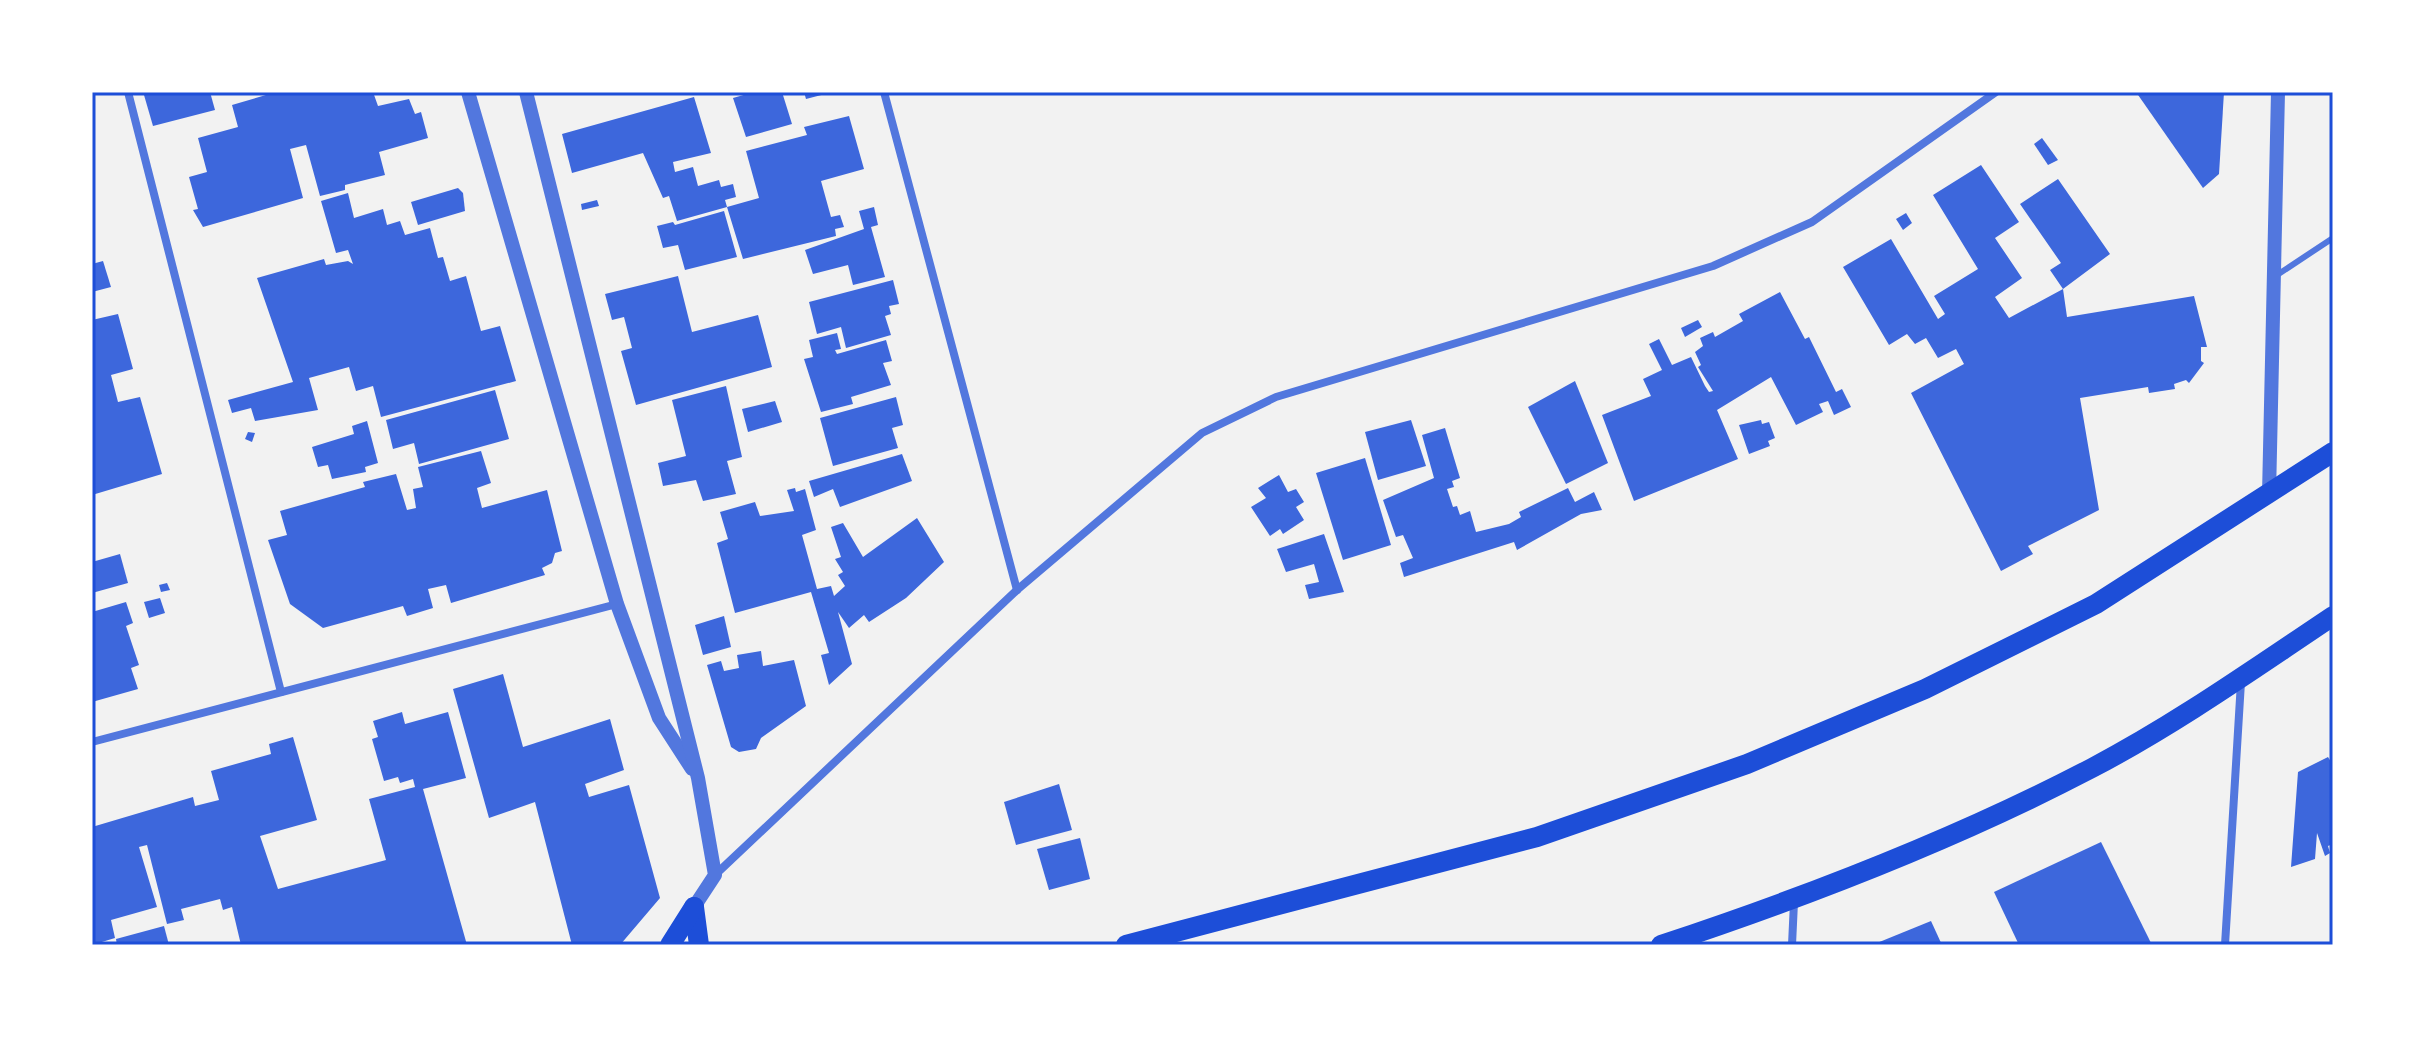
<svg xmlns="http://www.w3.org/2000/svg" width="2425" height="1037" viewBox="0 0 2425 1037" font-family="Signika,sans-serif">
<style>
.building{fill:#3d67dc}
.lines{fill:none;stroke-linecap:round;stroke-linejoin:round}
.service{stroke:#5277de;stroke-width:6}
.minor{stroke:#5277de;stroke-width:8}
.tertiary{stroke:#5277de;stroke-width:14}
.primary{stroke:#1d4ed8;stroke-width:20}
.neatline{fill:none;stroke:#1d4ed8;stroke-width:3}
</style>
<rect width="100%" height="100%" fill="#f2f2f2"/>
<g class="building">
<path d="M153,92h57l5,18 -62,16 -9,-31z"/>
<path d="M276,92h97l5,14 31,-7 6,15 6,-2 7,26 -49,14 6,23 -40,10v5l-25,6 -14,-51 -16,4 13,49 -100,29 -10,-17 5,-1 -9,-32 18,-5 -9,-34 40,-11 -6,-22z"/>
<path d="M754,92h28l10,32 -46,13 -13,-39z"/>
<path d="M804,92h25v1l-23,6z"/>
<path d="M2136,92h88l-5,82 -16,14z"/>
<path d="M694,97l17,56 -38,9 2,10 18,-5 5,19 21,-6 2,7 12,-3 3,13 -11,3 2,7 -50,14 -8,-25 -6,2 -20,-45 -71,20 -10,-39z"/>
<path d="M849,116l15,53 -43,12 10,36 9,-2 4,12 -9,2 1,7 -93,23 -16,-52 32,-9 -13,-47 61,-16 -3,-8z"/>
<path d="M2042,138l16,22 -10,5 -14,-21z"/>
<path d="M1981,165l38,57 -24,16 27,40 -27,19 14,21 54,-29 4,28 127,-21 13,51h-6v14l3,2 -15,20 -3,-3 -12,4 1,5 -26,4 -1,-6 -68,11 19,112 -71,36 5,8 -32,17 -90,-178 53,-29 -8,-15 -18,9 -12,-20 -11,6 -8,-10 -18,11 -46,-78 48,-28 47,80 7,-5 -11,-18 44,-27 -45,-74z"/>
<path d="M2058,179l52,75 -47,35 -13,-19 11,-7 -41,-59z"/>
<path d="M458,188l5,5 2,18 -47,14 -7,-23z"/>
<path d="M348,193l6,25 29,-9 4,16 13,-4 5,14 25,-7 8,30 5,-1 7,24 16,-5 15,55 19,-5 16,55 -135,36 -8,-31 -17,5 -7,-24 -40,11 9,32 -63,11 -4,-13 -19,5 -4,-13 65,-18 -36,-104 67,-19 2,6 22,-4 5,3 -5,-14 -12,3 -15,-52z"/>
<path d="M597,200l2,6 -17,4 -1,-6z"/>
<path d="M874,207l4,18 -7,2 14,50 -32,8 -5,-20 -35,9 -8,-24 59,-21 -5,-18z"/>
<path d="M724,211l13,46 -52,13 -7,-25 -15,3 -6,-22 16,-4 2,3z"/>
<path d="M1906,213l6,10 -9,7 -7,-11z"/>
<path d="M103,261l8,26 -19,5v-28z"/>
<path d="M678,276l14,56 66,-17 14,52 -136,38 -15,-54 11,-3 -8,-31 -12,3 -7,-26z"/>
<path d="M893,280l6,24 -10,2 2,8 -6,2 6,19 -45,13 -5,-21 -24,7 -8,-32z"/>
<path d="M1780,292l25,47 4,-2 27,55 6,-3 9,18 -17,8 -6,-14 -9,3 4,8 -27,13 -25,-48 -54,33 21,49 -104,42 -32,-86 49,-19 -8,-17 19,-9 -13,-26 10,-5 13,26 19,-8 14,29 4,6 4,-1 -15,-24 3,-2 -6,-13 8,-6 -3,-8 13,-6 2,5 28,-16 -4,-7z"/>
<path d="M118,314l15,55 -22,6 7,27 22,-5 22,77 -70,21v-175z"/>
<path d="M1698,320l4,7 -17,10 -4,-9z"/>
<path d="M837,333l4,16 -6,1 2,4 49,-14 6,21 -9,2 8,22 -40,12 2,7 -32,8 -17,-53 9,-2 -4,-17z"/>
<path d="M1575,381l33,82 -42,21 -38,-77z"/>
<path d="M726,386l16,71 -15,4 9,33 -33,7 -7,-21 -33,6 -5,-23 28,-7 -14,-56z"/>
<path d="M495,390l14,49 -90,25 -5,-21 -21,6 -7,-29z"/>
<path d="M896,397l7,28 -11,3 6,20 -65,18 -13,-48z"/>
<path d="M775,401l7,21 -34,10 -6,-23z"/>
<path d="M1411,420l15,46 -48,14 -13,-48z"/>
<path d="M1761,420l1,4 7,-2 6,16 -7,3 2,5 -21,8 -10,-29z"/>
<path d="M367,421l11,42 -13,4 1,5 -34,7 -4,-14 -10,2 -6,-20 42,-13 -2,-8z"/>
<path d="M1445,428l15,50 -8,3 2,6 -7,2 6,18 4,-1 3,9 10,-4 6,21 33,-8 12,-7 -2,-5 49,-24 7,14 19,-10 8,18 -21,4 -64,36 -3,-8 -110,35 -4,-14 13,-5 -10,-23 -7,2 -13,-37 51,-22 -12,-43z"/>
<path d="M248,432l7,1 -3,9 -7,-3z"/>
<path d="M481,451l10,32 -14,5 5,20 65,-18 15,61 -7,2 -3,10 -10,5 3,7 -94,28 -5,-18 -18,4 5,19 -26,8 -4,-10 -80,22 -33,-24 -22,-64 19,-5 -7,-24 85,-24 -2,-5 33,-8 11,36 9,-2 -3,-19 10,-2 -5,-20z"/>
<path d="M902,454l10,27 -72,26 -7,-18 -19,8 -5,-16z"/>
<path d="M1365,458l26,87 -48,15 -27,-87z"/>
<path d="M1279,475l9,17 8,-3 8,13 -8,5 8,13 -21,14 -3,-5 -10,7 -19,-29 15,-9 -8,-10z"/>
<path d="M795,488l1,4 9,-3 11,41 -14,5 15,54 14,-3 3,10 11,-10 -7,-11 5,-3 -8,-13 6,-2 -10,-30 12,-4 20,34 54,-39 27,44 -38,36 -37,24 -5,-7 -15,13 -11,-16 14,52 -23,21 -8,-30 8,-2 -18,-61 -76,21 -18,-70 11,-4 -8,-27 35,-10 5,14 34,-5 -7,-21z"/>
<path d="M1324,534l20,58 -35,7 -4,-14 14,-3 -5,-18 -28,8 -9,-23z"/>
<path d="M120,554l8,29 -36,10v-31z"/>
<path d="M167,583l3,7 -9,2 -2,-7z"/>
<path d="M160,598l5,15 -16,5 -5,-16z"/>
<path d="M126,602l7,21 -7,3 13,39 -8,3 7,21 -46,13v-90z"/>
<path d="M724,616l7,31 -28,8 -8,-30z"/>
<path d="M761,651l2,15 31,-6 12,46 -45,32 -5,11 -17,3 -8,-5 -24,-82 14,-4 3,10 15,-3 -2,-13z"/>
<path d="M503,674l20,73 87,-28 14,51 -39,14 4,13 40,-12 31,113 -40,47h-48l-37,-143 -46,16 -36,-129z"/>
<path d="M402,712l3,12 43,-12 18,66 -43,11 44,156h-226l-9,-38 -9,3 -3,-11 -39,10 3,11 -17,4 -20,-79 -8,2 18,60 -46,13 4,18 -23,7v-118l101,-30 2,9 24,-6 -8,-29 60,-17 -2,-10 24,-7 24,83 -57,16 18,53 108,-29 -17,-61 46,-12 -2,-8 -13,4 -2,-6 -14,4 -12,-42 6,-2 -5,-16z"/>
<path d="M2328,757l5,8v79l-5,2 2,7 -5,3 -8,-23 -2,26 -24,8 7,-95z"/>
<path d="M1059,784l13,46 -56,15 -12,-43z"/>
<path d="M1080,838l10,41 -41,11 -12,-41z"/>
<path d="M2101,842l51,103h-133l-25,-53z"/>
<path d="M1931,921l11,24h-70z"/>
<path d="M164,926l5,19h-52l-1,-6z"/>
</g>
<g class="lines">
<path class="service" d="M2277,275l56,-37"/>
<g class="minor">
<path d="M128,92l153,600"/>
<path d="M884,92l133,498"/>
<path d="M92,742l525,-138"/>
<path d="M715,875l302,-285 185,-157 74,-36 437,-131 99,-44 184,-130"/>
<path d="M1792,945l2,-43"/>
<path d="M2225,945l16,-263"/>
</g>
<g class="tertiary">
<path d="M468,92l149,512 42,114 33,51"/>
<path d="M526,92l172,686 17,97 -21,32"/>
<path d="M2269,495l9,-403"/>
</g>
<g class="primary">
<path d="M694,907l5,38"/>
<path d="M670,945l24,-38"/>
<path d="M1126,945l411,-108 210,-73 178,-75 171,-85 237,-152"/>
<path d="M1661,945c148,-49 293,-105 431,-177 84,-44 163,-100 241,-152"/>
</g>
</g>
<rect width="2425" height="1037" fill="none" stroke="#ffffff" stroke-width="188"/>
<rect x="94" y="94" width="2237" height="849" class="neatline"/>
</svg>
